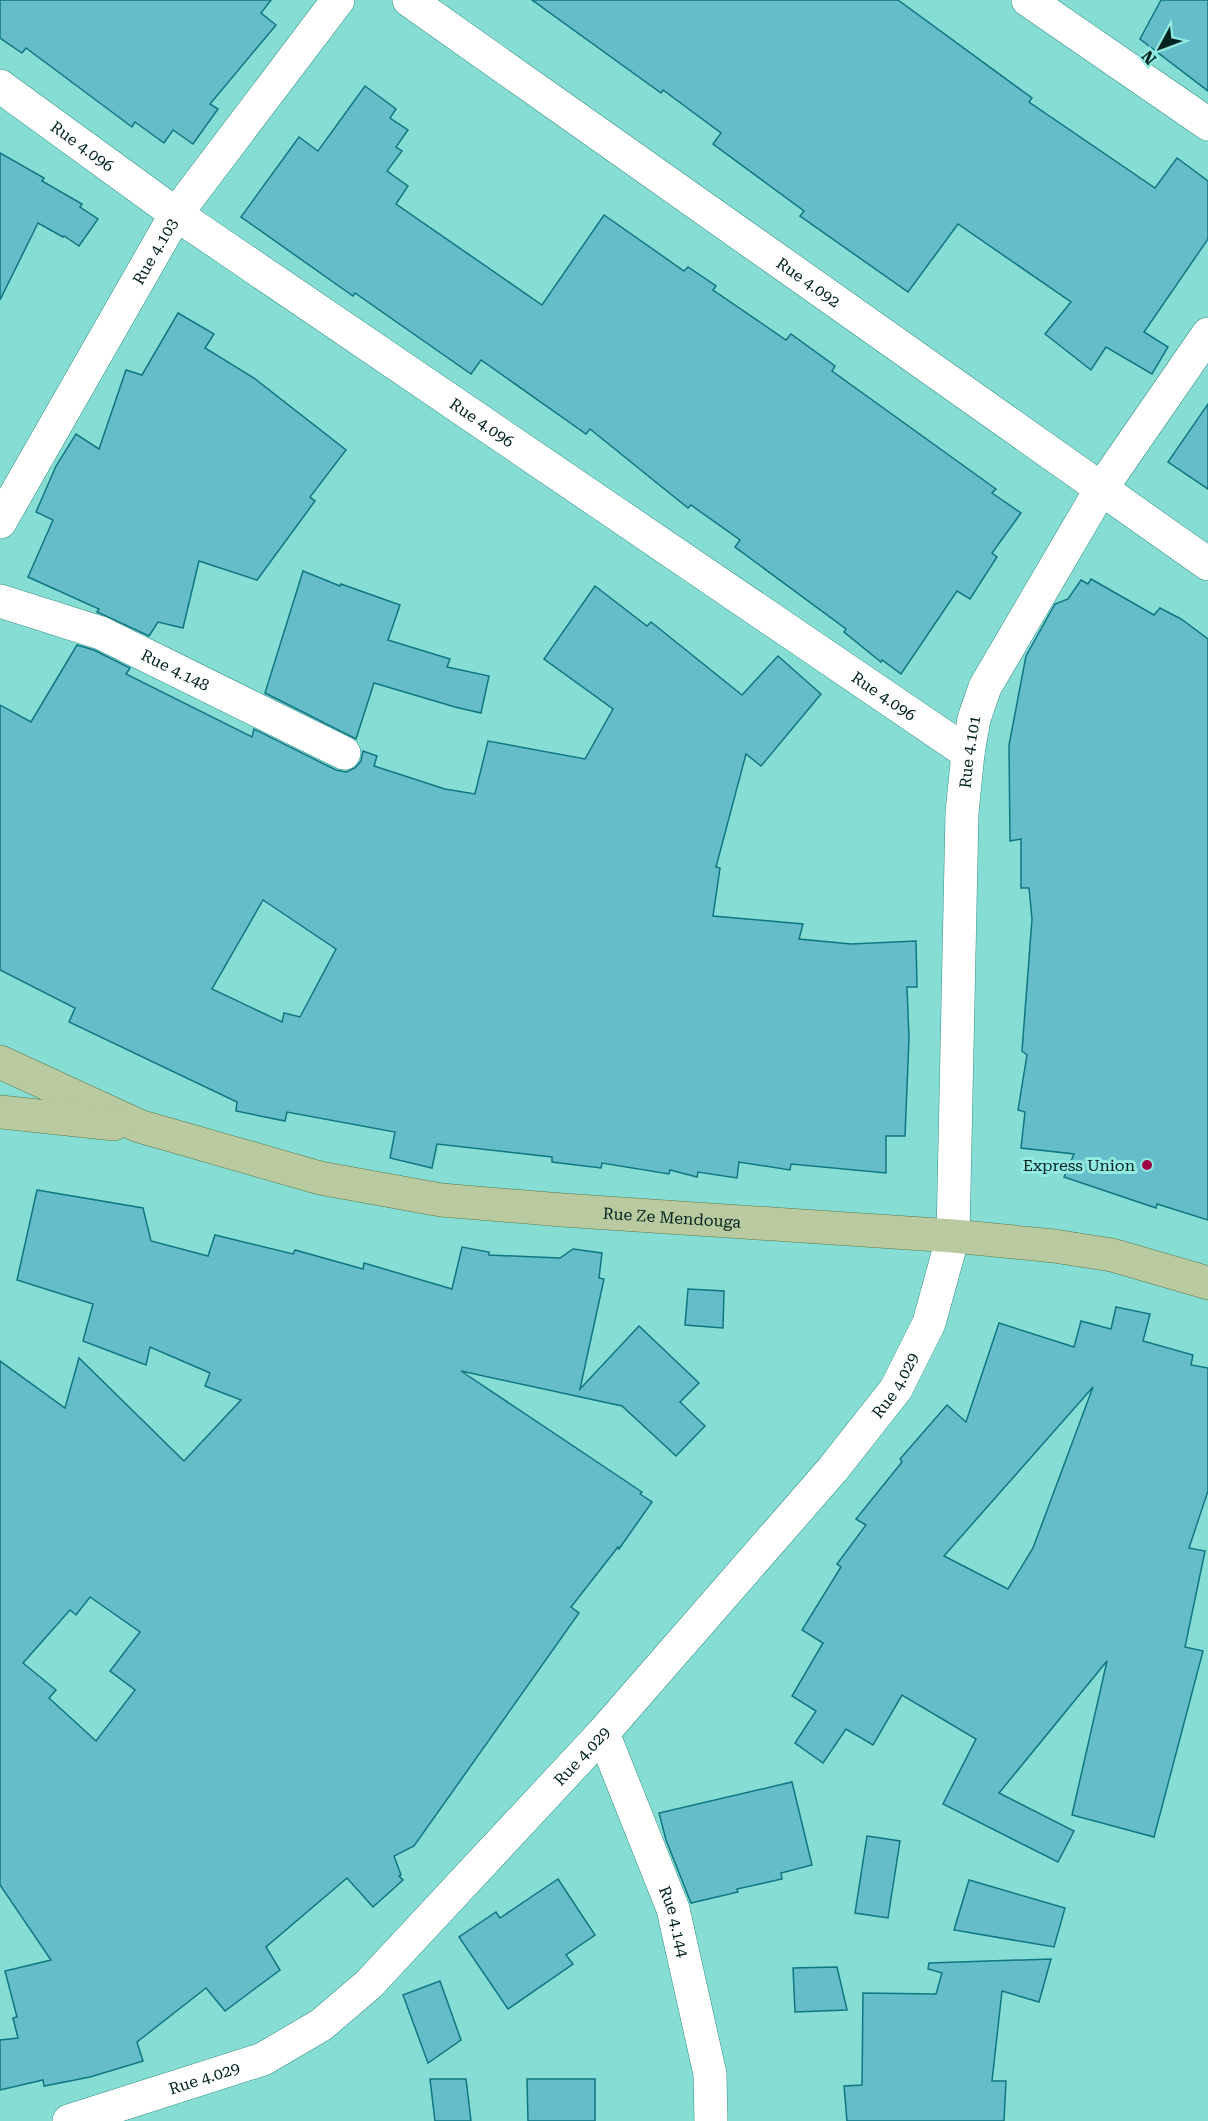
<svg xmlns="http://www.w3.org/2000/svg" width="1208" height="2121" viewBox="0 0 1208 2121" font-family="'Roboto Serif',serif">
<style>
.building{fill:#64bdc8;stroke:#0f7782;stroke-width:1.5;fill-rule:evenodd}
.lines{fill:none;stroke-linecap:round;stroke-linejoin:round}
.minor-casing{stroke:#369188;stroke-width:34}
.major-casing{stroke:#5a784a;stroke-width:34}
.minor{stroke:#fff;stroke-width:33}
.major{stroke:#b9caa0;stroke-width:33}
.poi-dot{fill:#9f0346;stroke:#92eae0;stroke-width:2}
.labels{text-anchor:middle;dominant-baseline:central;stroke-width:6;stroke-linejoin:round;paint-order:stroke}
.street-label{font-size:16px;fill:#002320;stroke:#92eae0}
.poi-label{font-size:16px;fill:#002320;stroke:#92eae0;text-anchor:end}
</style>
<rect width="100%" height="100%" fill="#85ddd3"/>
<g class="building">
<path d="M0,0h271l-10,13 15,12 -66,79 8,5 -25,35 -20,-14 -9,13 -29,-21 -3,5 -106,-79 -4,5 -22,-15z"/>
<path d="M532,0h366l134,98 -3,4 126,86 22,-30 31,23v58l-64,93 24,15 -16,27 -46,-27 -15,23 -46,-36 26,-32 -113,-78 -50,68 -108,-76 4,-5 -91,-67 8,-11 -58,-43 -2,3z"/>
<path d="M1161,0h47v91l-68,-52z"/>
<path d="M365,86l31,23 -6,9 18,12 -12,17 6,4 -15,20 21,15 -12,18 146,101 62,-90 80,56 4,-4 28,19 -3,4 73,50 5,-6 44,32 -3,5 164,118 -4,4 29,20 -29,40 5,4 -27,42 -13,-8 -56,83 -19,-14 -1,2 -37,-30 2,-3 -111,-82 5,-7 -49,-35 -3,3 -98,-79 -4,5 -105,-74 -10,14 -116,-81 -2,3 -112,-79 58,-80 19,14z"/>
<path d="M0,153l44,25 -2,3 40,23 -2,3 18,12 -19,27 -15,-10 -1,1 -25,-14 -38,77z"/>
<path d="M178,313l36,21 -9,14 49,30 92,72 -36,47 5,4 -58,79 -58,-19 -16,67 -25,-6 -9,14 -52,-24 2,-3 -71,-32 25,-57 -17,-8 20,-46 20,-32 23,15 27,-79 16,5z"/>
<path d="M1208,404v85l-40,-27z"/>
<path d="M303,571l37,15 1,-2 59,21 -12,35 62,19 -3,8 42,9 -8,37 -26,-6 -81,-24 -18,56 -91,-46z"/>
<path d="M1091,579l63,36 6,-7 21,11 27,20v581l-51,-16 -1,4 -92,-31 10,-23 -53,-6 4,-36 -7,-2 9,-55 -5,-4 10,-132 -3,-31h-8v-49l-11,2 -1,-96 17,-89 29,-52 13,-5 13,-19 7,4z"/>
<path d="M595,586l52,40 4,-4 91,73 36,-39 43,38 -60,72 -15,-12 -30,113 4,1 -7,48 90,8 -4,15 52,5 65,-3 1,46h-10l2,51 -4,98h-19v37l-95,-9 -1,6 -51,-8 -2,16 -39,-6 -1,5 -27,-7 -1,4 -67,-11 -1,5 -49,-6v-5l-115,-13 -5,24 -42,-10 5,-26 -108,-20 -2,9 -49,-10 1,-9 -168,-80 6,-14 -75,-38v-265l31,17 46,-77 17,5 36,18 -4,6 126,63 2,-8 82,41 10,2 9,-4 6,-7 2,-10 14,5 -3,10 71,23 30,5 13,-53 97,18 28,-50 -69,-50zM263,900l73,49 -36,68 -16,-4 -2,9 -70,-33z"/>
<path d="M37,1190l106,18 8,33 57,15 7,-21 78,19 2,-4 68,19 1,-6 88,26 10,-42 27,5v3l71,3 13,-9 29,4 -3,25 5,1 -24,110 59,-63 60,57 -19,19 25,24 -29,30 -54,-50 -161,-35 181,121 -2,2 12,8 -33,47 -1,-2 -47,60 8,6 -165,233 -20,10 7,19 -2,1 4,4 -30,27 -26,-29 -81,69 14,23 -55,41 -19,-23 -69,54 6,19 -53,16 -46,9 -1,-6 -43,10v-50l18,-2 -5,-20 4,-1 -12,-46 46,-11 -51,-75v-524l65,47 14,-50 105,103 57,-61 -36,-14 5,-13 -60,-26 -4,18 -63,-24 10,-37 -76,-24zM90,1597l50,35 -30,39 25,19 -39,51 -47,-43 7,-8 -33,-27 47,-53 6,5z"/>
<path d="M688,1289l36,2 -1,37 -38,-3z"/>
<path d="M1116,1307l34,7 -7,27 50,14 -2,10 17,3v123l-19,57 16,3 -20,96 18,4 -49,186 -82,-22 35,-154 -108,132 75,38 -16,31 -115,-58 33,-65 -74,-44 -29,50 -27,-16 -23,34 -28,-20 21,-32 -24,-15 31,-53 -21,-13 39,-63 -4,-3 29,-39 -10,-6 46,-57 -2,-3 47,-54 19,17 33,-99 75,24 7,-26 30,8zM1093,1387l-60,161 -25,41 -64,-33z"/>
<path d="M792,1782l20,83 -31,8 1,6 -45,10 1,3 -47,11 -25,-63 -7,-27z"/>
<path d="M867,1836l33,5 -12,77 -33,-5z"/>
<path d="M558,1879l37,56 -29,20 7,9 -65,45 -49,-72 37,-25 4,6z"/>
<path d="M969,1880l96,28 -11,39 -100,-17z"/>
<path d="M1051,1959l-12,43 -37,-11 -10,90h14l-2,40h-157l-3,-35 18,-1 1,-92 73,1 6,-21 -14,-4 1,-6z"/>
<path d="M837,1967l10,43 -52,2 -2,-44z"/>
<path d="M440,1981l21,59 -33,23 -25,-68z"/>
<path d="M430,2079h36l5,42h-36z"/>
<path d="M527,2079h68v42h-67z"/>
</g>
<g class="lines">
<g class="minor-casing">
<g id="minor">
<path id="s1" d="M409,0l799,564"/>
<path d="M1028,0l180,124"/>
<path id="s2" d="M0,86l176,128 792,539"/>
<path id="s3" d="M0,522l176,-308 162,-214"/>
<path id="s4" d="M0,601l101,32 243,120"/>
<path id="s5" d="M603,1733l70,176 37,165 1,47"/>
<path id="s6" d="M69,2121l194,-62 58,-34 48,-41 234,-251 230,-264 63,-80 33,-66 24,-87 9,-423 6,-60 6,-34 11,-32 116,-198 107,-155"/>
</g>
</g>
<g class="major-casing">
<g id="major">
<path id="s7" d="M0,1062l139,64 181,52 121,22 121,10 391,26 101,10 58,9 96,28"/>
<path d="M0,1112l114,12"/>
</g>
</g>
<use href="#minor" class="minor"/>
<use href="#major" class="major"/>
</g>
<circle class="poi-dot" cx="1147" cy="1165" r="6"/>
<g class="labels">
<g class="street-label">
<text stroke="none"><textPath href="#s2" startOffset="102">Rue 4.096</textPath></text>
<text stroke="none"><textPath href="#s3" startOffset="312">Rue 4.103</textPath></text>
<text stroke="none"><textPath href="#s1" startOffset="489">Rue 4.092</textPath></text>
<text stroke="none"><textPath href="#s2" startOffset="588">Rue 4.096</textPath></text>
<text stroke="none"><textPath href="#s4" startOffset="189">Rue 4.148</textPath></text>
<text stroke="none"><textPath href="#s2" startOffset="1074">Rue 4.096</textPath></text>
<text stroke="none"><textPath href="#s6" startOffset="1778">Rue 4.101</textPath></text>
<text stroke="none"><textPath href="#s7" startOffset="696">Rue Ze Mendouga</textPath></text>
<text stroke="none"><textPath href="#s6" startOffset="1132">Rue 4.029</textPath></text>
<text stroke="none"><textPath href="#s6" startOffset="646">Rue 4.029</textPath></text>
<text stroke="none"><textPath href="#s5" startOffset="202">Rue 4.144</textPath></text>
<text stroke="none"><textPath href="#s6" startOffset="142">Rue 4.029</textPath></text>
</g>
<g class="poi-label">
<text x="1135" y="1165">Express Union</text>
</g>
</g>
<g transform="translate(1160 48) rotate(229)" stroke="#92eae0" stroke-width="4.5" paint-order="stroke">
<path d="M0-4.5L10 22L0 15L-10 22Z" fill="#002320"/>
<text y="-9" font-size="16" font-weight="bold" text-anchor="middle" fill="#002320">N</text>
</g>
</svg>
